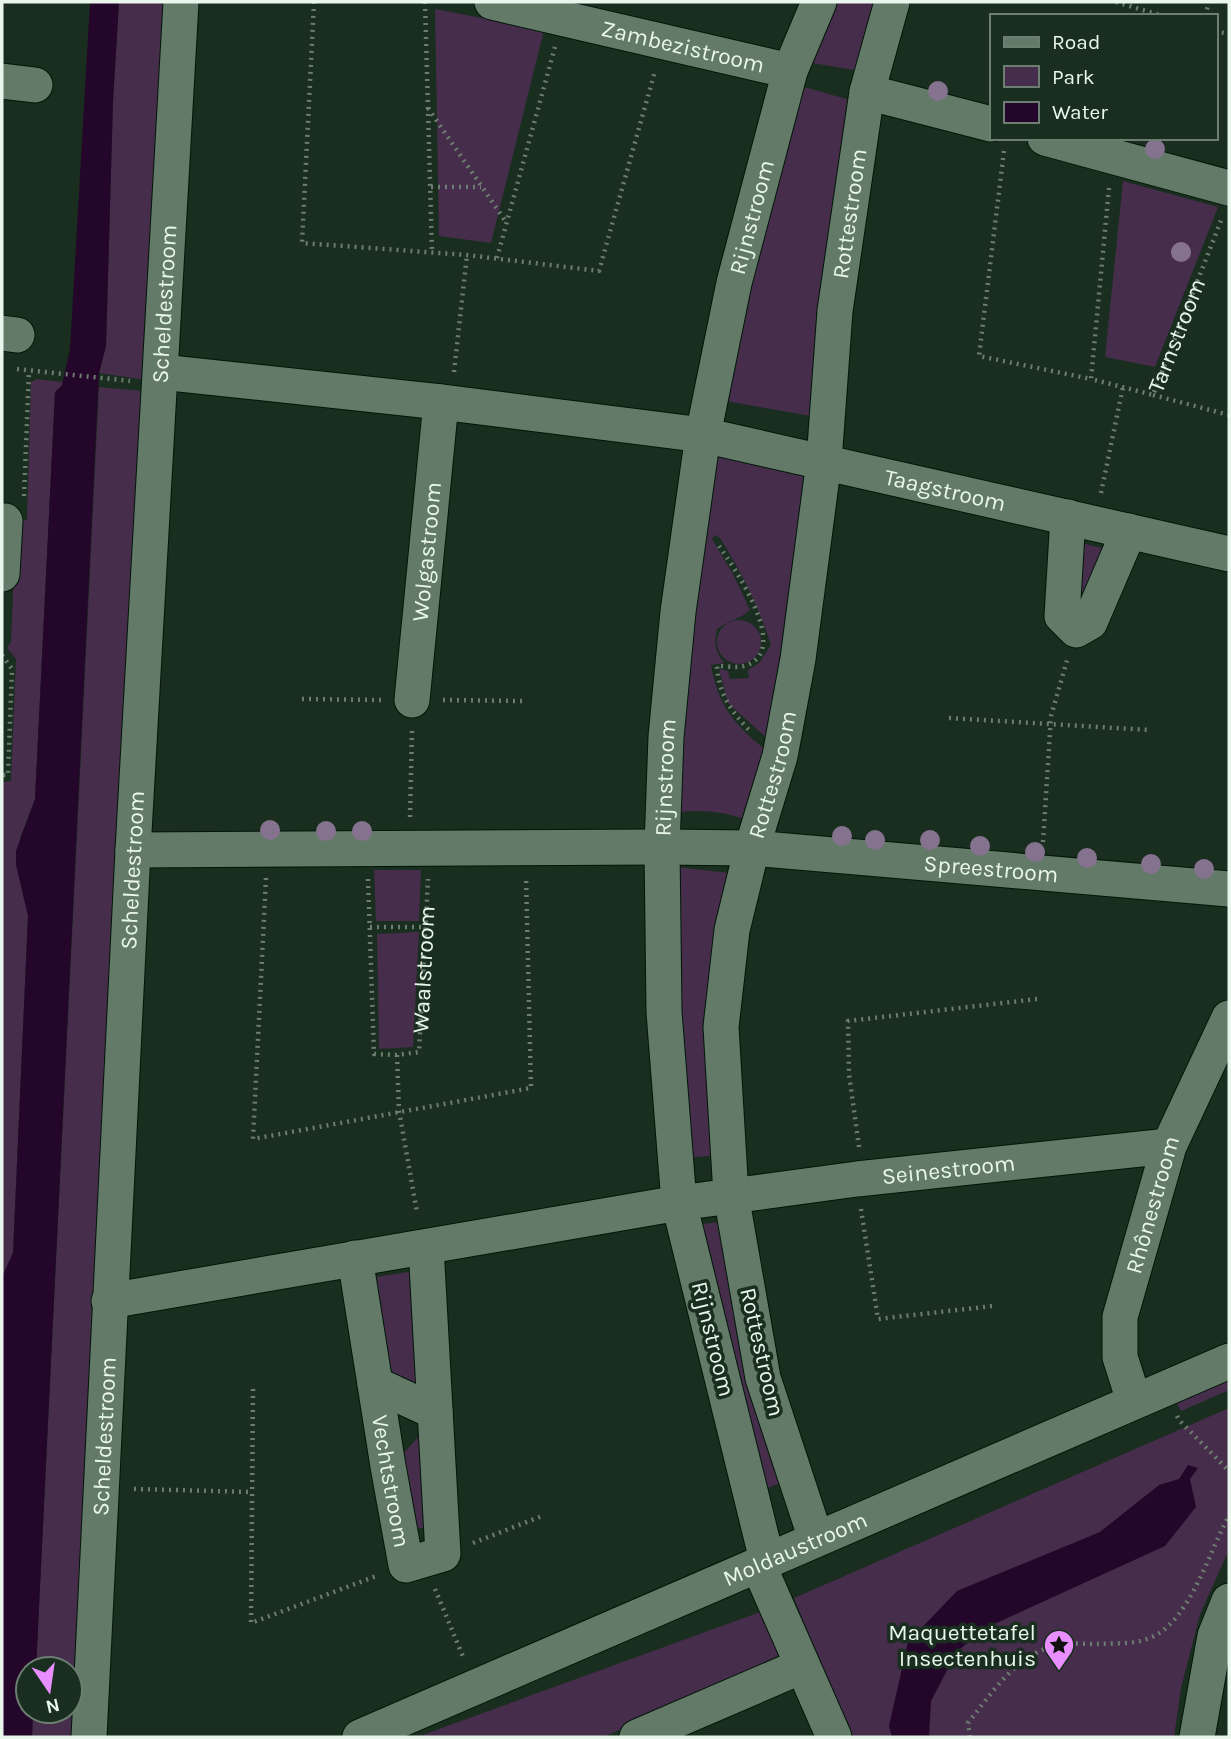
<svg xmlns="http://www.w3.org/2000/svg" width="1231" height="1739" viewBox="0 0 1231 1739" font-family="Karla,sans-serif">
<style>
.green{fill:#452d4b}
.water{fill:#24062a}
.lines{fill:none;stroke-linecap:round;stroke-linejoin:round}
.street-casing{stroke:#031608;stroke-width:37}
.path{stroke:#6c7d70;stroke-width:4.5;stroke-dasharray:2 5;stroke-linecap:butt}
.street{stroke:#627a67;stroke-width:35}
.tree{fill:#85728e}
.labels{text-anchor:middle;dominant-baseline:central;stroke-width:7;stroke-linejoin:round;paint-order:stroke}
.street-label{font-size:23px;fill:#e9f6eb;stroke:#192e1f}
.poi-label{font-size:23px;fill:#e9f6eb;stroke:#192e1f;text-anchor:end}
</style>
<rect width="100%" height="100%" fill="#192e1f"/>
<g class="green">
<path d="M119,2h45l-18,378 -47,-7 7,-27 7,-245z"/>
<path d="M831,2h48l-19,69 -54,-9z"/>
<path d="M435,9l109,21 -53,213 -52,-7z"/>
<path d="M801,86l49,14 -33,317 -92,-16 21,-120z"/>
<path d="M1123,181l95,26 -63,160 -50,-10z"/>
<path d="M37,379l26,3 -1,3 -7,8 -20,406 -15,39 8,78 -15,337 -11,24v-495l9,-1 5,-122 -9,-11 4,-6 5,-120 11,-2 4,-138z"/>
<path d="M99,387l45,4 -70,1346h-42l1,-26h37v-42h-34z"/>
<path d="M714,453l103,17 -43,275 -46,-42 -9,-34 9,2 2,8 19,-1 -1,-8 11,-7 12,-18c-13,-41 -29,-71 -51,-107l-5,-3 -3,4 21,35 17,36c-10,9 -22,11 -33,19 -3,14 -2,22 7,34l-13,2c8,45 26,62 60,89l-19,68c-20,-9 -53,-14 -75,-9l7,-121z"/>
<path d="M1077,542l33,8 -24,45 -7,-3z"/>
<circle cx="739" cy="642" r="22"/>
<path d="M676,867l63,7 -21,281 -32,3z"/>
<path d="M374,870h47l-2,51h-43z"/>
<path d="M419,932l-6,115 -34,2 -2,-115z"/>
<path d="M719,1222l67,259 -27,10 -64,-266z"/>
<path d="M421,1270l6,125 -44,-24 -14,-93z"/>
<path d="M1229,1376v14l-48,21 -6,-11z"/>
<path d="M1229,1408v142l-29,64 -19,74 -7,49h-324l-56,-139z"/>
<path d="M430,1425l5,102 -28,2 -10,-69z"/>
<path d="M763,1611l17,41 -5,11 -172,74h-186z"/>
</g>
<g class="water">
<path d="M90,2h29l-6,99 -7,245 -7,27 -63,1296h-8v42h5l-1,26h-30v-460l11,-24 15,-337 -12,-51v-14l19,-52 20,-407 7,-7 8,-36z"/>
<path d="M1188,1465l10,3 -8,11 6,28 -31,39 -173,79 -35,26 -26,50 -2,36h-37l-3,-11 19,-84 49,-51 143,-59 59,-47 20,-6z"/>
</g>
<g class="lines">
<g class="street-casing">
<g id="street">
<path id="s3" d="M492,2l298,69"/>
<path d="M2,81l33,4"/>
<path d="M867,92l124,32"/>
<path d="M1045,138l184,50"/>
<path d="M2,333l15,2"/>
<path id="s4" d="M161,372l280,30 262,33 526,119"/>
<path d="M1068,517l-6,99 14,14 14,-8 39,-91"/>
<path d="M2,521h3l-3,53"/>
<path id="s5" d="M412,700l29,-298"/>
<path id="s6" d="M133,850l529,-3 90,1 477,41"/>
<path id="s7" d="M355,1258l33,208 18,99 37,-11 -17,-307"/>
<path id="s8" d="M109,1301l570,-98 178,-24 312,-33"/>
<path d="M375,1384l60,28"/>
<path id="s9" d="M1134,1401l-14,-44v-40l49,-171 60,-128"/>
<path id="s10" d="M816,1539l-53,-161 -32,-183 -10,-168 11,-97 20,-82 28,-92 18,-97 26,-198 11,-150 32,-219 25,-90"/>
<path id="s11" d="M767,1560l-88,-357 -15,-191 -2,-165 4,-110 12,-125 25,-177 31,-152 56,-212 29,-69"/>
<path d="M758,1564l76,173"/>
<path id="s12" d="M89,1737l44,-887 48,-848"/>
<path id="s13" d="M360,1737l869,-376"/>
<path d="M637,1737l165,-71"/>
<path d="M1197,1737l18,-101 14,-35"/>
</g>
</g>
<g class="path">
<path d="M314,2l-12,241 165,12 132,16 56,-200"/>
<path d="M425,2l7,250"/>
<path d="M1116,2l47,14"/>
<path d="M1205,16l4,-14"/>
<path d="M1215,31l14,3"/>
<path d="M428,108l78,114"/>
<path d="M1004,151l-25,205 112,23"/>
<path d="M431,187h50"/>
<path id="s1" d="M1109,188l-18,191 62,16 69,-177"/>
<path d="M497,258l58,-211"/>
<path d="M17,369l113,12"/>
<path d="M454,372l13,-117"/>
<path d="M1153,395l76,20"/>
<path d="M1101,493l22,-106"/>
<path d="M24,496l5,-125"/>
<path d="M719,546c16,23 74,106 25,120 -8,2 -19,0 -27,0 2,29 15,47 35,67"/>
<path d="M2,655l10,14 -4,106h-6"/>
<path d="M302,699l80,1"/>
<path d="M443,700l79,1"/>
<path d="M949,718l200,12"/>
<path d="M410,817l2,-86"/>
<path d="M1043,842l8,-126 17,-59"/>
<path d="M266,878l-13,261 278,-51 -5,-211"/>
<path id="s2" d="M368,879l6,175 23,1 22,-3 9,-173"/>
<path d="M370,927h55"/>
<path d="M397,1055l2,56 18,101"/>
<path d="M859,1147l-10,-73 -1,-53 189,-22"/>
<path d="M861,1209l17,110 115,-13"/>
<path d="M253,1389l-2,234 128,-48"/>
<path d="M1177,1416l2,4 50,51"/>
<path d="M134,1489l118,3"/>
<path d="M473,1543l69,-27"/>
<path d="M435,1589l29,70"/>
<path d="M970,1737l-2,-14c23,-29 47,-67 86,-77 12,-4 29,-2 42,-2 19,-1 41,1 58,-8 37,-18 56,-87 75,-120"/>
</g>
<use href="#street" class="street"/>
</g>
<g class="tree">
<circle cx="938" cy="91" r="10"/>
<circle cx="1155" cy="149" r="10"/>
<circle cx="1181" cy="252" r="10"/>
<circle cx="270" cy="830" r="10"/>
<circle cx="326" cy="831" r="10"/>
<circle cx="362" cy="831" r="10"/>
<circle cx="842" cy="836" r="10"/>
<circle cx="875" cy="840" r="10"/>
<circle cx="930" cy="840" r="10"/>
<circle cx="980" cy="846" r="10"/>
<circle cx="1035" cy="852" r="10"/>
<circle cx="1087" cy="858" r="10"/>
<circle cx="1151" cy="864" r="10"/>
<circle cx="1204" cy="869" r="10"/>
</g>
<defs>
<g id="sight-pin" transform="scale(1.575)"><path d="M0 17L-7.5 6A9.5 9.5 0 1 1 7.5 6Z" fill="#e98efe" stroke="#192e1f"/><path d="M0-6L1.8-2.2L6-1.7L2.9 1.2L3.7 5.4L0 3.3L-3.7 5.4L-2.9 1.2L-6-1.7L-1.8-2.2Z" fill="#111"/></g>
</defs>
<g fill-rule="evenodd">
<use href="#sight-pin" x="1059" y="1645"/>
</g>
<g class="labels">
<g class="street-label">
<text stroke="none"><textPath href="#s3" startOffset="196">Zambezistroom</textPath></text>
<text stroke="none"><textPath href="#s10" startOffset="1349">Rottestroom</textPath></text>
<text stroke="none"><textPath href="#s11" startOffset="1362">Rijnstroom</textPath></text>
<text stroke="none"><textPath href="#s12" startOffset="1435">Scheldestroom</textPath></text>
<text stroke="none"><textPath href="#s1" startOffset="320">Tarnstroom</textPath></text>
<text stroke="none"><textPath href="#s4" startOffset="794">Taagstroom</textPath></text>
<text stroke="none"><textPath href="#s5" startOffset="149">Wolgastroom</textPath></text>
<text stroke="none"><textPath href="#s10" startOffset="782">Rottestroom</textPath></text>
<text stroke="none"><textPath href="#s11" startOffset="794">Rijnstroom</textPath></text>
<text stroke="none"><textPath href="#s6" startOffset="859">Spreestroom</textPath></text>
<text stroke="none"><textPath href="#s12" startOffset="868">Scheldestroom</textPath></text>
<text stroke="none"><textPath href="#s2" startOffset="303">Waalstroom</textPath></text>
<text stroke="none"><textPath href="#s8" startOffset="850">Seinestroom</textPath></text>
<text stroke="none"><textPath href="#s9" startOffset="203">Rhônestroom</textPath></text>
<text transform="translate(713 1339) rotate(76)">Rijnstroom</text>
<text transform="translate(762 1352) rotate(77)">Rottestroom</text>
<text stroke="none"><textPath href="#s12" startOffset="301">Scheldestroom</textPath></text>
<text stroke="none"><textPath href="#s7" startOffset="226">Vechtstroom</textPath></text>
<text stroke="none"><textPath href="#s13" startOffset="474">Moldaustroom</textPath></text>
</g>
<g class="poi-label">
<text x="1036" y="1632">Maquettetafel<tspan x="1036" dy="26">Insectenhuis</tspan></text>
</g>
</g>
<rect width="1231" height="1739" fill="none" stroke="#e9f6eb" stroke-width="7"/>
<rect x="990" y="14" width="228" height="126" fill="#192e1f" stroke="#6c7e71" stroke-width="2"/>
<rect x="1004" y="37" width="35" height="10" fill="#627a67" stroke="#6c7e71" stroke-width="2"/>
<text x="1052" y="49" font-size="21" fill="#e9f6eb">Road</text>
<rect x="1004" y="66" width="35" height="21" fill="#452d4b" stroke="#6c7e71" stroke-width="2"/>
<text x="1052" y="84" font-size="21" fill="#e9f6eb">Park</text>
<rect x="1004" y="102" width="35" height="21" fill="#24062a" stroke="#6c7e71" stroke-width="2"/>
<text x="1052" y="119" font-size="21" fill="#e9f6eb">Water</text>
<g transform="translate(49 1690) rotate(167)"><circle r="33" fill="#192e1f" stroke="#6c7e71" stroke-width="2"/>
<path d="M0-5L12 26L0 18L-12 26Z" fill="#e98efe"/>
<text y="-10" font-size="19" font-weight="bold" text-anchor="middle" fill="#e9f6eb">N</text>
</g>
</svg>
